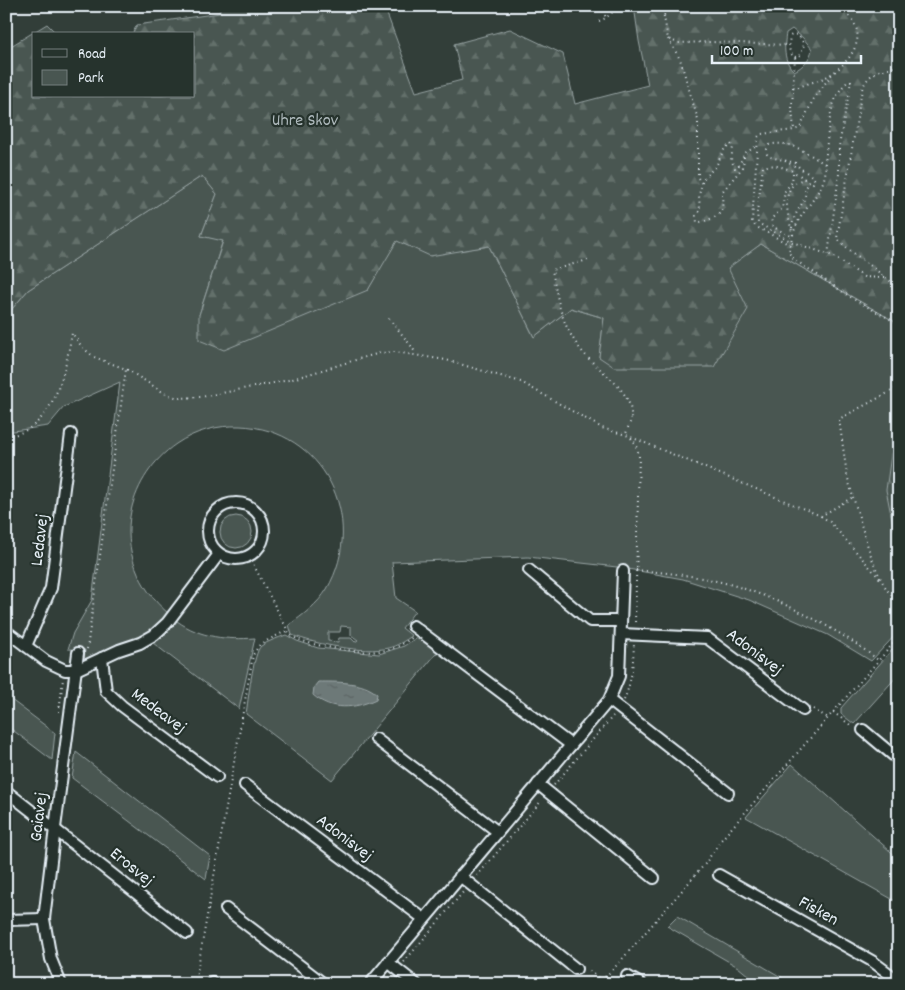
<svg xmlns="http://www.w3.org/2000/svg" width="905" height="990" viewBox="0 0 905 990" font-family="Dekko,sans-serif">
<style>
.green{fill:#495651;stroke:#98a4a4;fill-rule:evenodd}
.forest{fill:url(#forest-firs);stroke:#98a4a4;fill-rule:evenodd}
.water{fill:url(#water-ripples);stroke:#9ea9ab}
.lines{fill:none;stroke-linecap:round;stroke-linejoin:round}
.minor-casing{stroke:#e8f1f8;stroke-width:14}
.path{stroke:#e8f1f8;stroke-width:2;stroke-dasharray:1 4;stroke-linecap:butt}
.minor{stroke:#26332d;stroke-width:10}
.labels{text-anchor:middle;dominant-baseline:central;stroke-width:4.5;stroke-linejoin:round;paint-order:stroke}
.park-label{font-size:18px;fill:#b0bbbe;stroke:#26332d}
.street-label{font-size:18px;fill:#e8f1f8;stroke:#26332d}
</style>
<defs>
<pattern id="forest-firs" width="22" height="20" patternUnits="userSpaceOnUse" patternTransform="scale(1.25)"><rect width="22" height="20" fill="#495651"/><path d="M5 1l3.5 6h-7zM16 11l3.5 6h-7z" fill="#636f6b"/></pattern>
<pattern id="water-ripples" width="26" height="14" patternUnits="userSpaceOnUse" patternTransform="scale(1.25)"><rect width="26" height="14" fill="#6d7978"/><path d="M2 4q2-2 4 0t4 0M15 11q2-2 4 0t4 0" fill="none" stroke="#5b6363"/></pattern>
</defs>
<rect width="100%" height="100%" fill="#323e39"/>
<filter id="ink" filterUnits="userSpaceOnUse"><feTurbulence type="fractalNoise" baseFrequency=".02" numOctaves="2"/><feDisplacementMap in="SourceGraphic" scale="10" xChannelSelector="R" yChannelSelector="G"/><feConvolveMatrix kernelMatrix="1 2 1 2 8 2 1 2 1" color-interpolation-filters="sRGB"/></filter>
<g filter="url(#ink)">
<g class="green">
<path d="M202,176l15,18 -16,42 22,4 -24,75 169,-25 28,-50 34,15 59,-9 45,91 37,-29 33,10 -5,39 162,-113 138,80v118l-7,6 2,81 5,6v96l-28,30 -43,-26 -79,-35 -66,-21 -66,-12 -89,-10 -136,5 4,36 19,13 -13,17 10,8c-8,5 -15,10 -24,12 -23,6 -74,-4 -96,-13l-3,-10c14,-10 29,-21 38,-36 41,-71 -4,-160 -87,-163 -22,-1 -45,5 -64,18 -23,16 -39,40 -45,67 -8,38 8,78 37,102l-13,14 -13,10 -29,10 -29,14 1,-11 -17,-1 5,-16 19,-33 28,-218 -56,25 -16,19 -42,6v-116l22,-26zM341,626l10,1v8l7,5 -3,2 -4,-4h-12l-1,4 -10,-1v-9h12z"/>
<circle cx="236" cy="532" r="16"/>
<path d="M177,621c24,17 50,19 78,17l-16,71 -86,-66 14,-10z"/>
<path d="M286,635l11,6 21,7 61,6 25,-8 12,-8 3,2 3,-5 18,14 -108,131 -86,-66c2,-12 7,-61 15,-68 7,-5 17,-8 25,-11z"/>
<path d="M899,642v32l-45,50 -13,-10v-6z"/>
<path d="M6,696l49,37 -3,27 -46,-35z"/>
<path d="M76,752l134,104 -4,23 -134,-101z"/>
<path d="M792,764l107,95v44l-153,-86z"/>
<path d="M677,916l116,68h-34l-21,-17 -71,-41z"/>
</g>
<g class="forest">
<path d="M220,6h164l32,86 46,-12 -8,-36 56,-15 53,25 12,50 73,-19 -9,-44 -5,-35h265v318l-138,-80 -33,24 20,41 -34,58h-100l-15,-10 5,-39 -33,-10 -37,29 -45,-91 -59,10 -33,-15 -29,49 -144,60 -25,-10v-25l24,-74 -22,-5 16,-42 -15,-18 -174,114 -22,26v-267l41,-25 10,10h-23v62h160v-62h-62l5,-9 83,-12zM792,29l11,9 9,11c-1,9 -10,19 -18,22 -11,-10 -10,-24 -8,-38z"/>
<path d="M899,442v93l-5,-6 -8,-39 6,-42z"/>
</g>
<path class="water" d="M318,682c18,0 45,-1 59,12l-1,5c-21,10 -45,12 -63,-4l1,-8z"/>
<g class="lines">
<g class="minor-casing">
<g id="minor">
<circle cx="236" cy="531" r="28"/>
<path d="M529,570l61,51h31"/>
<path d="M413,626l158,119"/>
<path d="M6,631l40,30 19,9h11l43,-20 21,-7 14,-8 13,-12 52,-69"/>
<path d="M621,634l86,4 96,72"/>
<path d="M26,646l25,-58 20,-154"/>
<path d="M102,658l4,33 16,15 95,71"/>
<path d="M609,700l119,93"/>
<path d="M863,730l36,30"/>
<path d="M376,739l122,93"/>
<path d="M538,784l116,94"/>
<path d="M245,785l179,134"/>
<path d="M6,791l181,142"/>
<path d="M719,875l153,86 27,20"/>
<path d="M460,876l116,93"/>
<path d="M226,909l98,75"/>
<path d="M6,920l38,-1"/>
<path d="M388,962l28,22"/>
<path d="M627,976l14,8"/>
<path d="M212,983l1,1"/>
<path d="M61,984l-10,-25 -7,-40 11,-91 23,-175"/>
<path d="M370,984l239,-284 10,-24 4,-105"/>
</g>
</g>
<g class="path">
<path d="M601,6l5,12"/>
<path d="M662,6l6,33 10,4 33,-1 78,3"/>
<path d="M664,15l9,-9"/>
<path d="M599,21l7,-3 13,-12"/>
<path d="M668,39l12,20 18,61v58l4,6"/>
<path d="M795,57l6,-2 3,-11c-4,-7 -7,-12 -14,-8 -1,8 -3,16 5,21l-2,30 3,1c12,-5 27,-8 37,-15 15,-11 32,-31 21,-50 -3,-6 -11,-12 -16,-17"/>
<path d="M899,66c-18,3 -30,6 -37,23l-25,149c10,11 22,19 34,28 9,7 16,14 26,19h2"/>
<path d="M793,87l-1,22 2,20"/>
<path d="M744,157l-1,10 -21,25c0,5 1,12 0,17 -1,7 -19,14 -25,13l-1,-6 4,-6 -1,-15 4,-16 13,-13 9,-18 6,-4 2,3 -2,13 4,8 3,-1 7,-14 12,-7"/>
<path d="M785,161l13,7"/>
<path d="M825,164c3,-25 2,-68 24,-83h2l-12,65v28l-11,81"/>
<path d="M793,173l-1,9 -7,9 -3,18 -11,10 2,8 20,10"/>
<path d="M792,228c1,-18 16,-25 13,-40l5,-5"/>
<path d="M793,235c-5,-18 -15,-51 12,-56"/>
<path d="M790,245l-35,-19 -3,-5 6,-84 3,-3 33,-4 6,-2 13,-28 19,-26"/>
<path d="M588,260l-36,10c6,30 8,51 26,76 16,24 56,41 53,73 -1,5 -4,10 -5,15"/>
<path d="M884,278l-20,-1 -31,-21 -41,-14 -34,-19 -1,-11 6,-45c12,-4 25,1 36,8 5,3 8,7 14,8l2,-3c-5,-8 -15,-9 -19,-17l-26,-6 -3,-3v-5l2,-4c21,-6 39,9 56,19 4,21 -17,40 -26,56 -5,9 -9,23 -10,33l6,7 60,40 44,24"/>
<path d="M389,318l23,29 4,7"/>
<path d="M6,436c48,-4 59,-65 66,-103l10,14 12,10 32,12 40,25 12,4 23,-1 88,-17 73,-22 18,-5 15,-1 51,8 75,22 81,46 24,7 195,81 32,-19 -6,-22 -8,-56 60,-32"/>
<path d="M631,438l4,5 4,12 -4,169"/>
<path d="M853,497c10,31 21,85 46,107"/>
<path d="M821,516l9,6 51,58"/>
<path d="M249,556l41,79c15,11 73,19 91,16 12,-1 22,-7 32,-14"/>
<path d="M636,570c36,3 74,7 109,19 43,14 98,43 133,71"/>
<path d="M87,649l39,-280"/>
<path d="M624,700c8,-19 9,-36 10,-56"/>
<path d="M813,709l15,9"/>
<path d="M59,712l4,-33"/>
<path d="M833,712l20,15"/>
<path d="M554,785l59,-69"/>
<path d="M477,876l65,-76"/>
<path d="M404,962l60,-71"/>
<path d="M585,969h2l14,11"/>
<path d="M195,984l58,-329 7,-11 28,-14"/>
<path d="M386,984l5,-7"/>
<path d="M598,984l20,-20 87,-100 16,-24 178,-203"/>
</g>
<use href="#minor" class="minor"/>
</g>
</g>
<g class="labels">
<g class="park-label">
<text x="305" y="121">Uhre Skov</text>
</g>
<g class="street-label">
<text transform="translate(41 540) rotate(-83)">Ledavej</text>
<text transform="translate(754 653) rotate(37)">Adonisvej</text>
<text transform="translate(158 712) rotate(37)">Medeavej</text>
<text transform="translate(40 817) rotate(-83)">Gaiavej</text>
<text transform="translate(344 839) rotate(37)">Adonisvej</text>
<text transform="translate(131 868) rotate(39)">Erosvej</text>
<text transform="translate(818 912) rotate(29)">Fisken</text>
</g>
</g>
<rect width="905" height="990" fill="none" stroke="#26332d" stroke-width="25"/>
<rect x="12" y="12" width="880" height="965" fill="none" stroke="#e8f1f8" stroke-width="2" filter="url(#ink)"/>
<rect x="32" y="32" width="162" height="65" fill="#26332d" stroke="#747f7e"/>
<rect x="42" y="49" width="25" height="8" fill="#26332d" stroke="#747f7e"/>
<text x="78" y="58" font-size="15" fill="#e8f1f8">Road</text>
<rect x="42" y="70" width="25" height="15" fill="#495651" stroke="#747f7e"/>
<text x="78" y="82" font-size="15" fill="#e8f1f8">Park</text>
<path d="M712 55v8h149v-8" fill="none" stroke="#e8f1f8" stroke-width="2.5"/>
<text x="720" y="55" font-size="15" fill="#e8f1f8" stroke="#26332d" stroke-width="4" paint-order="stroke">100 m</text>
</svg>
